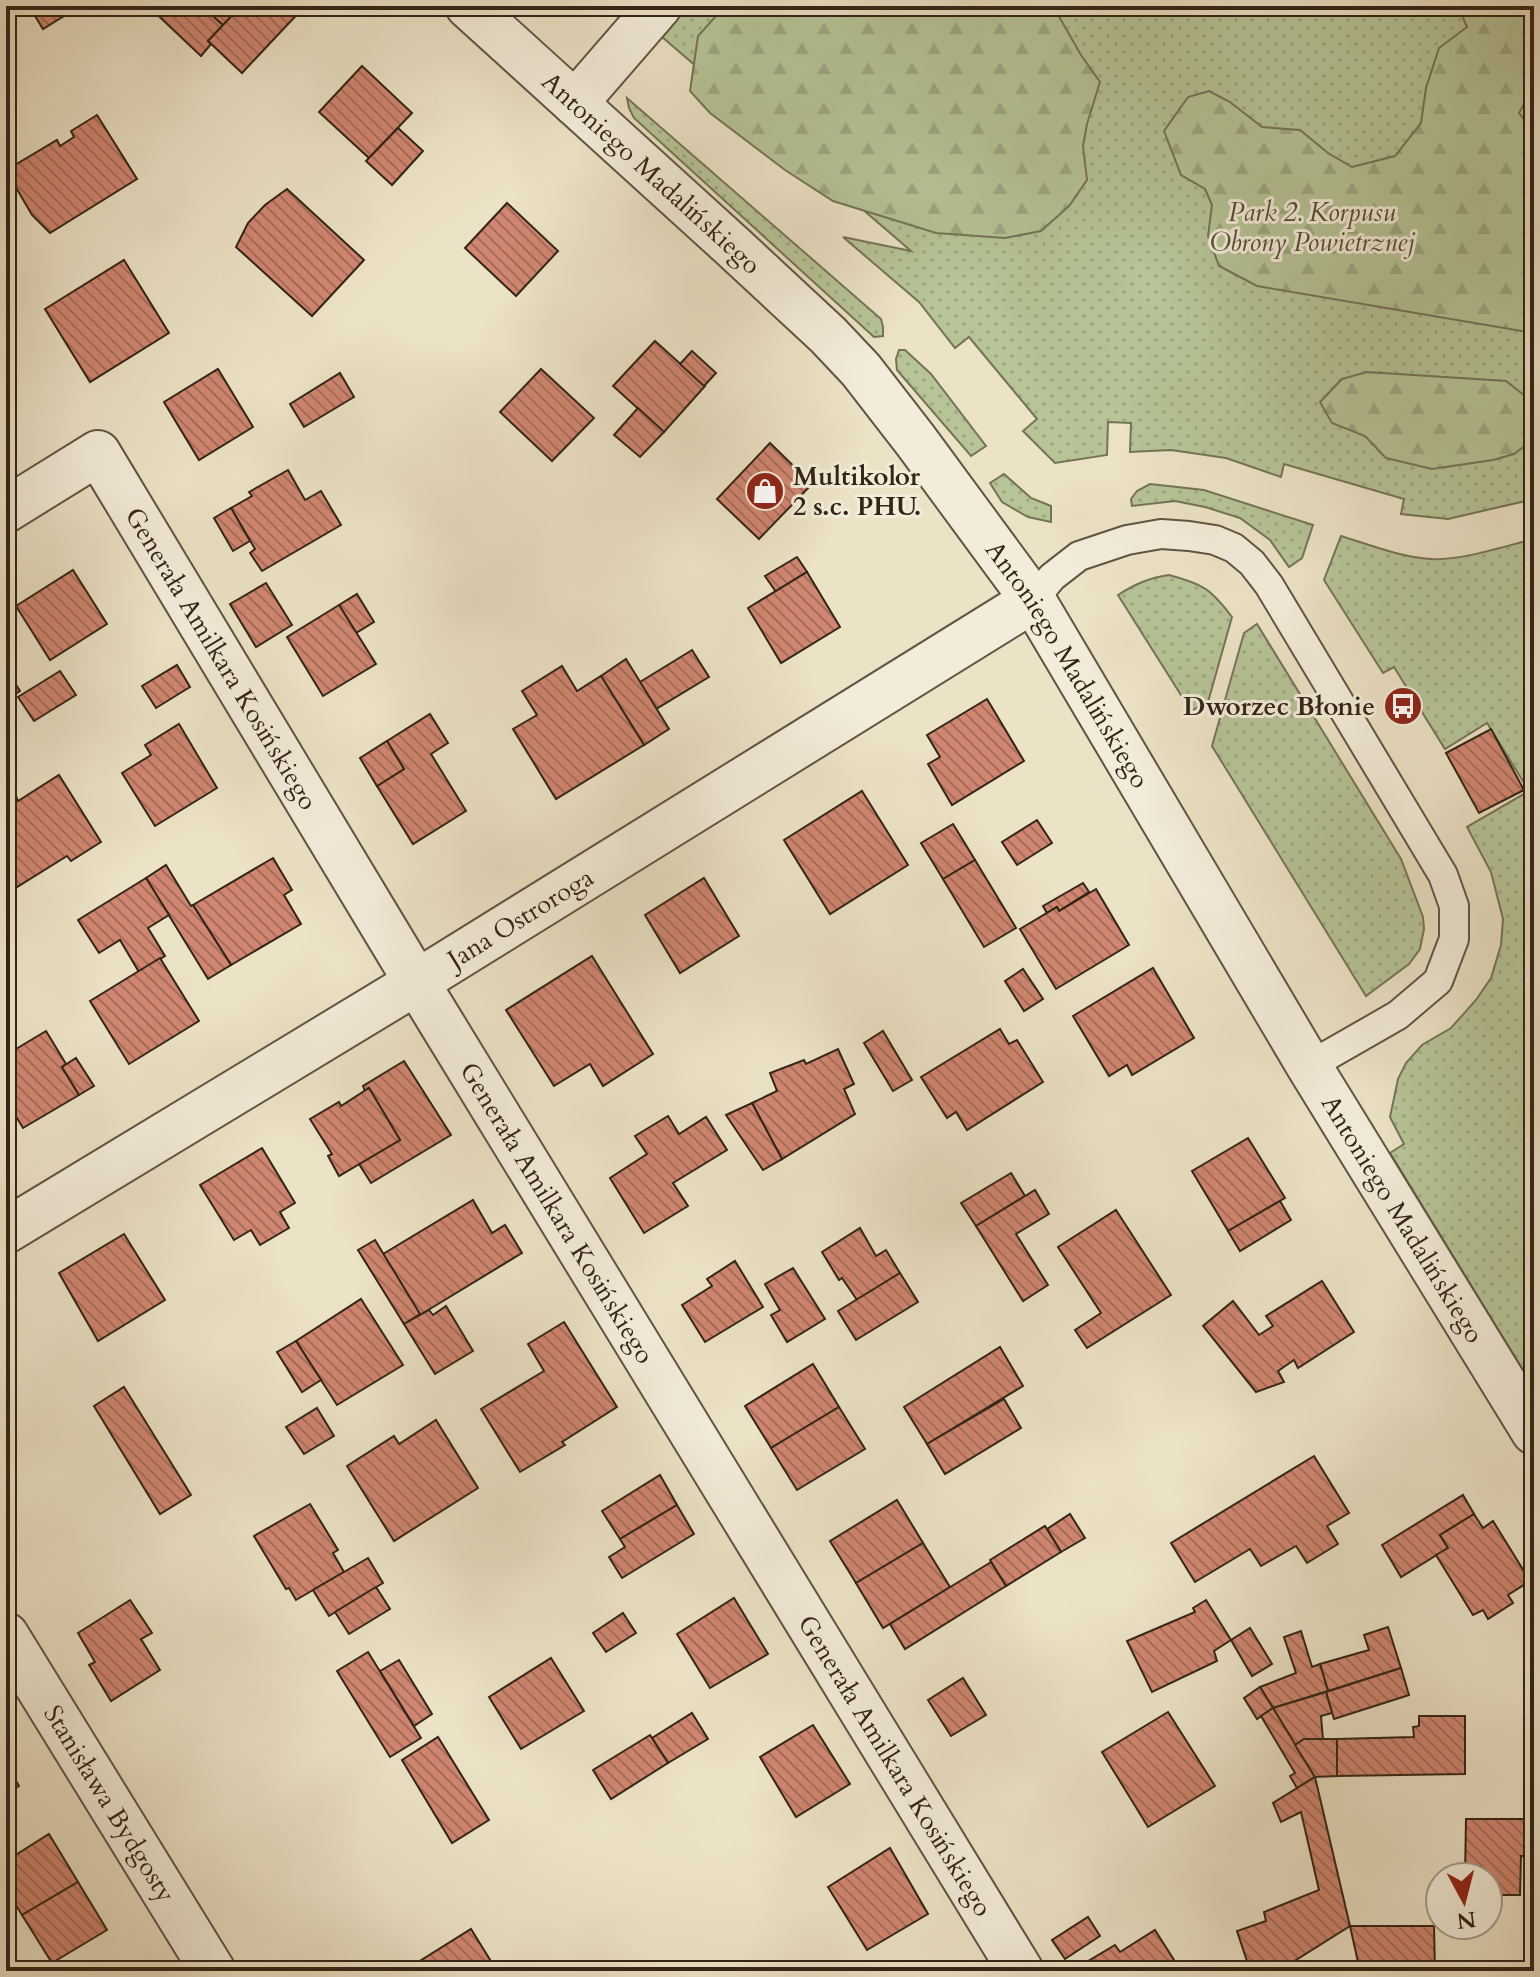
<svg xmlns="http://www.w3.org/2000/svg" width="1540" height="1977" viewBox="0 0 1540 1977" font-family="Cardo,serif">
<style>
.grass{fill:url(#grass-dots);stroke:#747456;stroke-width:2}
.forest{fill:url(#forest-firs);stroke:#747456;stroke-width:2}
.building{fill:url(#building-back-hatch);stroke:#322416;stroke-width:2}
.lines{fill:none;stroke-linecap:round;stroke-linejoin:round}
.lane-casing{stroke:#605442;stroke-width:32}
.street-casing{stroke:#605442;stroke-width:48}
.lane{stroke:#f3ecda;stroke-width:28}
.street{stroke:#f3ecda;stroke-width:44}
.labels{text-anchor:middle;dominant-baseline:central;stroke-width:6;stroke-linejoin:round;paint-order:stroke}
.street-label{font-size:26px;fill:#322416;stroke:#f3ecda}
.park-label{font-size:26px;font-style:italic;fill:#534c36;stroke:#f3ecda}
.poi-label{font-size:26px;font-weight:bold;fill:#322416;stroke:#f3ecda;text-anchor:start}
</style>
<defs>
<pattern id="grass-dots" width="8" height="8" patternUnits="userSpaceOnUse" patternTransform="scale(2)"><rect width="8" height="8" fill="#b6c497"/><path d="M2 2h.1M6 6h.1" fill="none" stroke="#9da881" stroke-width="1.8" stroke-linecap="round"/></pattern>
<pattern id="forest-firs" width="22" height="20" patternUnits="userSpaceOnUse" patternTransform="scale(2)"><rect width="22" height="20" fill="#b6c497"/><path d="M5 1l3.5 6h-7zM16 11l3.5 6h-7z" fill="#9da881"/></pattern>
<pattern id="building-back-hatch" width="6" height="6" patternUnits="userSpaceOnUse" patternTransform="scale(2)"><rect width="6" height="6" fill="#d08670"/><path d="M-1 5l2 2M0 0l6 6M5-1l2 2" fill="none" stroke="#a96d5b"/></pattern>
</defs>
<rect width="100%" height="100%" fill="#ece2c6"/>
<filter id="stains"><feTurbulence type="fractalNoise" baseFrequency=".0025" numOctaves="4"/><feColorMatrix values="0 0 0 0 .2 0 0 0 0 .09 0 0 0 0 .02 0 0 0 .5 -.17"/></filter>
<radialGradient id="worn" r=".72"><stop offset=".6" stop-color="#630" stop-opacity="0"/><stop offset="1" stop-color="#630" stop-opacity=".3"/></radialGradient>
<g class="grass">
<path d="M626,6h908v493l-86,20 -47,-5 3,-15 -120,-35 -3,13 -55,-19 -55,-8 -41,2 1,-29 -23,-1 -1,33 -52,8 -32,-32 14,-12 -68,-82 -14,11 -36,-46 -76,-65 68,14z"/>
<path d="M627,98l254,221 2,8v9l-9,1 -240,-219 -5,-10z"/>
<path d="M899,350h6l26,24 55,72 -15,10 -74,-86 -1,-11z"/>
<path d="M1004,474l27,24 20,8v16l-23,-5 -26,-15 -12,-19z"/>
<path d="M1150,484l54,6 109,35 -11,33 -13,9 -19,-27 -30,-22 -35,-11 -30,-6 -43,5 -1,-7 6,-8z"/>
<path d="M1341,536c29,9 59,21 90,23 30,2 73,-13 103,-20v564l-6,12 6,30v243l-144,-235 14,-9 -14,-27 8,-38 8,-16 16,-18 29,-17 25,-28 15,-22 10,-33 2,-26 -12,-47 -24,-45 62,-36 -42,-68 -42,26 -51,-82 -11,6 -59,-93z"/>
<path d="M1169,575c34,9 42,14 63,42l-24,85 -17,9 -73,-116c17,-11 31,-17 51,-20z"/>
<path d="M1257,624l144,235 22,58 1,12 -4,20 -11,15 -43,32 -154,-250 32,-113z"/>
</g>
<g class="forest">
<path d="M725,6h328l28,49 19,27 -13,42 -4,22 4,34 -18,26 -28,25 -36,7 -69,-5 -103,-32 -48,-31 -75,-57 -20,-22 8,-55z"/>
<path d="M1458,6h76v89l-6,2 -9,16 15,19v201l-277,-47 -38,-20 -11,-30 4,-31 -7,-16 -24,-14 -17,-44 24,-34 21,-6 21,11 32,25 38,3 28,23 24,14 43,-11 26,-33 5,-35 13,-40 28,-21z"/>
<path d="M1367,372l139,9 28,22v36l-20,15 -21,6 -61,9 -46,-11 -21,-22 -33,-13 -12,-21 22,-23z"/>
</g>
<g class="building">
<path d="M29,6h40l3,5 -29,18z"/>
<path d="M148,6h54l21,19 -15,16 3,3 -10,12z"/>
<path d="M202,6h39l-18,19z"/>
<path d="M241,6h44l4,4 3,-4 12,1 -62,66 -34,-32z"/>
<path d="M362,66l50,47 -43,45 -50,-46z"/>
<path d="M97,115l40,64 -87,54 -18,-18 -18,-31 -4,-16 47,-28 3,6 14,-9 -3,-6z"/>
<path d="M398,128l25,23 -31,34 -26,-24z"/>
<path d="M287,189l77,71 -52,56 -76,-69 12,-24 17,-18z"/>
<path d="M507,203l51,48 -42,45 -51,-48z"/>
<path d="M124,260l45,73 -79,49 -45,-73z"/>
<path d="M655,341l50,45 -41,46 -51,-46z"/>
<path d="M692,351l24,22 -12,13 -24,-22z"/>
<path d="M218,369l35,58 -54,33 -35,-58z"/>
<path d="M541,369l53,49 -42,43 -52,-49z"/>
<path d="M340,373l14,24 -50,30 -14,-23z"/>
<path d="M638,408l26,24 -24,25 -26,-22z"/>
<path d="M770,443l42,41 -53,55 -42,-40z"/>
<path d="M288,470l17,30 16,-9 20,34 -79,46 -12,-18 5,-4 -24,-41 21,-12 -3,-4z"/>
<path d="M231,508l19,33 -17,10 -19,-33z"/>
<path d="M797,557l10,15 -31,20 -11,-16z"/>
<path d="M73,570l34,54 -57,36 -34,-54z"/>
<path d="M807,572l33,55 -59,36 -33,-55z"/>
<path d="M266,583l26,42 -36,22 -26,-43z"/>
<path d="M357,594l17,28 -18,11 -17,-28z"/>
<path d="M339,605l37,59 -53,32 -36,-59z"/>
<path d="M692,650l17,27 -53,32 -16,-27z"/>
<path d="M626,659l43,70 -25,16 -43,-69z"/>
<path d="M177,665l13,22 -34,21 -14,-22z"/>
<path d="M562,666l15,25 24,-15 43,69 -88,54 -43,-70 24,-14 -15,-24z"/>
<path d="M6,669l14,22 -14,9z"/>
<path d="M60,671l16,24 -42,26 -16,-24z"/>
<path d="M987,699l37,62 -72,44 -24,-41 12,-7 -13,-22z"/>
<path d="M430,714l18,29 -17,11 35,57 -53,33 -36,-58 27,-17 -17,-28z"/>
<path d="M179,724l38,64 -62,38 -33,-53 29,-18 -6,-10z"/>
<path d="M1491,729l33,61 -45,23 -33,-60z"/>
<path d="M387,741l17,28 -27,17 -17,-28z"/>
<path d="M59,775l42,67 -30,19 -4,-5 -50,31 -11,-19v-66l10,-6 2,5z"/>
<path d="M862,791l46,74 -78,49 -46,-74z"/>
<path d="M1037,820l15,23 -35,22 -15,-23z"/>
<path d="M953,824l22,36 -32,19 -22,-36z"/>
<path d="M273,858l19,32 -8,5 17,29 -70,41 -38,-60z"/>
<path d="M975,860l41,68 -32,19 -41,-68z"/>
<path d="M166,865l25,41 2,-1 38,60 -23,14 -62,-101z"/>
<path d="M146,878l23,37 -21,13 17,28 -26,16 -19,-32 -21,13 -21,-33z"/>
<path d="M704,878l35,58 -59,37 -35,-58z"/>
<path d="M1083,883l6,9 -30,19 -2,-4 -10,6 -4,-7z"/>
<path d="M1096,889l33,56 -73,44 -36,-60 37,-22 2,4z"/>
<path d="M592,956l61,98 -50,32 -13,-22 -36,22 -48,-76z"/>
<path d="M160,958l39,63 -70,43 -39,-63z"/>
<path d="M1153,968l41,70 -62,37 -5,-10 -18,11 -36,-60z"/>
<path d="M1023,969l20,30 -19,12 -19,-30z"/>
<path d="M1000,1029l9,15 8,-4 26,42 -76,48 -11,-18 -9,6 -26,-41z"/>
<path d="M46,1031l20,33 -4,3 17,28 -56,33 -17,-28v-45z"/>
<path d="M883,1031l29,49 -19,11 -29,-48z"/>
<path d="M838,1049l16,35 -10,5 11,25 -73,45 -30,-56 25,-12 -7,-18 34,-13 2,4z"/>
<path d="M76,1058l18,28 -15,9 -17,-28z"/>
<path d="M404,1061l47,74 -80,48 -12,-19 41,-24 -31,-52 -4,3 -2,-5z"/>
<path d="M369,1088l31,52 -61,36 -11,-20 4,-2 -22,-35 29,-17 2,4z"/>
<path d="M752,1103l30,56 -19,11 -37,-55z"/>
<path d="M668,1116l11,18 27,-17 21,33 -54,33 15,23 -44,27 -34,-55 37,-24 -12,-18z"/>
<path d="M1248,1138l37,60 -57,33 -36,-60z"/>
<path d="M262,1148l33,55 -15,9 9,16 -29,17 -9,-15 -17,10 -34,-55z"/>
<path d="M1011,1173l14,23 -49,30 -15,-23z"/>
<path d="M1035,1190l14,24 -33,20 32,51 -25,16 -47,-75z"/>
<path d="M473,1200l19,33 13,-8 17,28 -102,62 -37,-61z"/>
<path d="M1280,1201l11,19 -51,31 -12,-20z"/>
<path d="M1116,1210l55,85 -84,53 -12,-18 26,-17 -43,-66z"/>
<path d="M860,1228l16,28 10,-6 14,23 -43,27 -15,-22 -3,2 -17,-28z"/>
<path d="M124,1234l41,66 -67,41 -39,-68z"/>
<path d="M375,1240l45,74 -16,10 -46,-74z"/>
<path d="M735,1261l28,46 -58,35 -23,-37 30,-19 -5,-7z"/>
<path d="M793,1268l32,51 -38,23 -16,-27 9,-5 -15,-26z"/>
<path d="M900,1273l18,29 -62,38 -18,-29z"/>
<path d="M1322,1281l32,51 -56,36 -4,-8 -16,11 6,11 -28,10 -53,-66 30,-25 26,34 14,-9 -7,-10z"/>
<path d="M361,1299l42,66 -66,40 -41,-64z"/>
<path d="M446,1306l27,45 -38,23 -31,-50 25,-14 4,5z"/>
<path d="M564,1322l53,85 -55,35 3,3 -45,27 -39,-63 63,-38 -16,-27z"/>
<path d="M296,1341l25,39 -19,12 -25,-40z"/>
<path d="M1000,1347l23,39 -96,58 -23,-37z"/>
<path d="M813,1364l26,43 -68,41 -26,-42z"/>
<path d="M124,1387l67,108 -31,19 -66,-108z"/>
<path d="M1004,1399l17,29 -76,46 -18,-30z"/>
<path d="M839,1407l26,42 -68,41 -26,-42z"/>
<path d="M317,1408l17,28 -30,18 -18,-27z"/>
<path d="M436,1420l42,68 -84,53 -47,-75 47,-30 5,8z"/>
<path d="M1314,1456l35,57 -22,13 11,18 -31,19 -11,-17 -35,20 -11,-17 -55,33 -24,-39z"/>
<path d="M660,1475l17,30 -57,34 -18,-28z"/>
<path d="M1463,1495l11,19 -34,21 8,13 -47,29 -19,-32z"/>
<path d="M897,1500l26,43 -67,40 -26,-42z"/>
<path d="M310,1504l28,46 -5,3 11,19 -48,28 -7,-12 -3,1 -32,-53z"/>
<path d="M677,1505l17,29 -72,44 -13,-21 16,-10 -5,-8z"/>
<path d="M1070,1514l15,24 -24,14 -14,-23z"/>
<path d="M1474,1514l9,14 10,-7 37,60 -22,14 5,8 -25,16 -5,-9 -10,5 -37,-60 12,-7 -8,-13z"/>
<path d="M1045,1526l16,26 -55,34 -16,-26z"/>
<path d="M923,1543l27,44 -67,41 -27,-45z"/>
<path d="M368,1558l15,25 -54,33 -16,-26z"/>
<path d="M991,1562l15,24 -101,63 -15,-25z"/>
<path d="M376,1587l14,22 -41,25 -14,-22z"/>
<path d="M734,1598l34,56 -58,34 -33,-54z"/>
<path d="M130,1600l22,33 -11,6 19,31 -49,31 -22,-36 6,-3 -17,-29z"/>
<path d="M1206,1600l25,40 -17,11 3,10 -65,31 -25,-51 68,-29 -2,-4z"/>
<path d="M623,1613l13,20 -30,19 -13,-19z"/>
<path d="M1388,1627l13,41 -73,23 -8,-27 49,-14 -5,-15z"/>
<path d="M1250,1628l22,36 -20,12 -21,-36z"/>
<path d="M1301,1631l11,36 8,-3 8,27 -55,17 -13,-21 36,-14 -12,-36z"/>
<path d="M368,1652l53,86 -31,19 -53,-86z"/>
<path d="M551,1658l33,53 -63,38 -32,-52z"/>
<path d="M399,1660l33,54 -18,12 -34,-55z"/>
<path d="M1401,1668l8,27 -75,24 -8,-27z"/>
<path d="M963,1678l23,37 -35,21 -23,-36z"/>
<path d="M1260,1687l13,21 -16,11 -13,-21z"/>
<path d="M1326,1692l6,21 -11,3 2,24 -19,-1 -9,6 -22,-37z"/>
<path d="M1273,1708l42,69 -18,11 -7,-12 5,-3 -34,-57z"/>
<path d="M1168,1712l47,74 -67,41 -46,-75z"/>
<path d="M692,1713l16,26 -40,24 -16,-25z"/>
<path d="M1419,1716h46v58l-128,2v-37l77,-2 -1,-10 6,-1z"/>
<path d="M813,1725l37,59 -54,33 -36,-60z"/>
<path d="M650,1735l18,28 -57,36 -18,-29z"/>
<path d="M438,1737l51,83 -37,23 -50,-83z"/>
<path d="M1304,1739h33v37l-22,1 -20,-32z"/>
<rect x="1524" y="1752" width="10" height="22"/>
<path d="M6,1764l13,22 -13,8z"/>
<path d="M1315,1777l35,149 -70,44 -1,-9 -29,9 -13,-39 29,-10 -2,-9 55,-22 -18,-78 -20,10 -8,-19z"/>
<path d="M1466,1819h68v37h-13l-1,39h-32v-18h-23z"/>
<path d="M49,1834l29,48 -56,33 -16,-26v-28z"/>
<path d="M890,1848l38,66 -61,36 -39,-63z"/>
<path d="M78,1882l29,48 -55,33 -30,-48z"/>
<path d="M1088,1917l12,19 -35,23 -13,-19z"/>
<path d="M1350,1926h84l1,45h-75z"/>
<path d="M471,1929l26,42h-77l-5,-7z"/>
<path d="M1155,1930l26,41h-100l4,-8 30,-18 5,7z"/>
</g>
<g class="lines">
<g class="lane-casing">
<path id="lane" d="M1033,600l19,-23 27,-21 48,-16 34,-6 28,2 26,4 19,8 18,15 17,22 174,290 11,31v33l-16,42 -40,34 -89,51"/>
</g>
<g class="street-casing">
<g id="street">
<path id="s1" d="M468,6l262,238 98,91 33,35 55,71 117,159 276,466 225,366"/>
<path d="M575,103l84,-97"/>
<path id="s2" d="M6,510l92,-57 333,553 590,965"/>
<path id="s3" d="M6,1231l411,-249 616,-382"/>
<path id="s4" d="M6,1635l207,336"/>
</g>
</g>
<use href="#lane" class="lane"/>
<use href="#street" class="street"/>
</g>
<defs>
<g id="shop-disc" transform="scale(2)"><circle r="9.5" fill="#8f2418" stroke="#f3ecda"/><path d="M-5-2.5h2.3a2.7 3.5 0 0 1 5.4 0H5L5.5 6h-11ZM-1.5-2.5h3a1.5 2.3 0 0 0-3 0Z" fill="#fff"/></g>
<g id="bus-disc" transform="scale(2)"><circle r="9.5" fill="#8f2418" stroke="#f3ecda"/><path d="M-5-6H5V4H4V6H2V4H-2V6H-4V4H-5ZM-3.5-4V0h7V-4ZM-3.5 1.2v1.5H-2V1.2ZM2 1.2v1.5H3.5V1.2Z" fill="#fff"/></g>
</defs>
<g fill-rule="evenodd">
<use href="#shop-disc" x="765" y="491"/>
<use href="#bus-disc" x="1403" y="706"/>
</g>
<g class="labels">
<g class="street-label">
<text stroke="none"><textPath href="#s1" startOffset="248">Antoniego Madalińskiego</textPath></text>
<text stroke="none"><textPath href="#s2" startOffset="348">Generała Amilkara Kosińskiego</textPath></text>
<text stroke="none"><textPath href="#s1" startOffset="896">Antoniego Madalińskiego</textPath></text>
<text stroke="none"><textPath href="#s3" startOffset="602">Jana Ostroroga</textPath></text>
<text stroke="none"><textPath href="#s2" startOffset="996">Generała Amilkara Kosińskiego</textPath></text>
<text stroke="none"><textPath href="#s1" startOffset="1544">Antoniego Madalińskiego</textPath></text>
<text stroke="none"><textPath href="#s2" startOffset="1644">Generała Amilkara Kosińskiego</textPath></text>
<text stroke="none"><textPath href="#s4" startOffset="198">Stanisława Bydgosty</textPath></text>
</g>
<g class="park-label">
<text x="1312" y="212">Park 2. Korpusu<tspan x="1312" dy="30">Obrony Powietrznej</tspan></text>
</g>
<g class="poi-label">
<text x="793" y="476">Multikolor<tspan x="793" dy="30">2 s.c. PHU.</tspan></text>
<text x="1375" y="706" text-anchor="end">Dworzec Błonie</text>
</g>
</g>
<rect width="1540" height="1977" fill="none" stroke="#ece2c6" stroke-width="32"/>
<rect x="8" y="8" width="1524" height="1961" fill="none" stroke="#322416" stroke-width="4"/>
<rect x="16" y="16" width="1508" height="1945" fill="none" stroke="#322416" stroke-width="2"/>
<g transform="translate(1464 1901) rotate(173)"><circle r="38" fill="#f3ecda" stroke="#a69c8c" stroke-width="2"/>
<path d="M0-6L14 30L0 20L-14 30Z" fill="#8f2418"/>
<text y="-12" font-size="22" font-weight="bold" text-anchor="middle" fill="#322416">N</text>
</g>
<rect width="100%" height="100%" filter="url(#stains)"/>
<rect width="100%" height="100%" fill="url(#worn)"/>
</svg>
